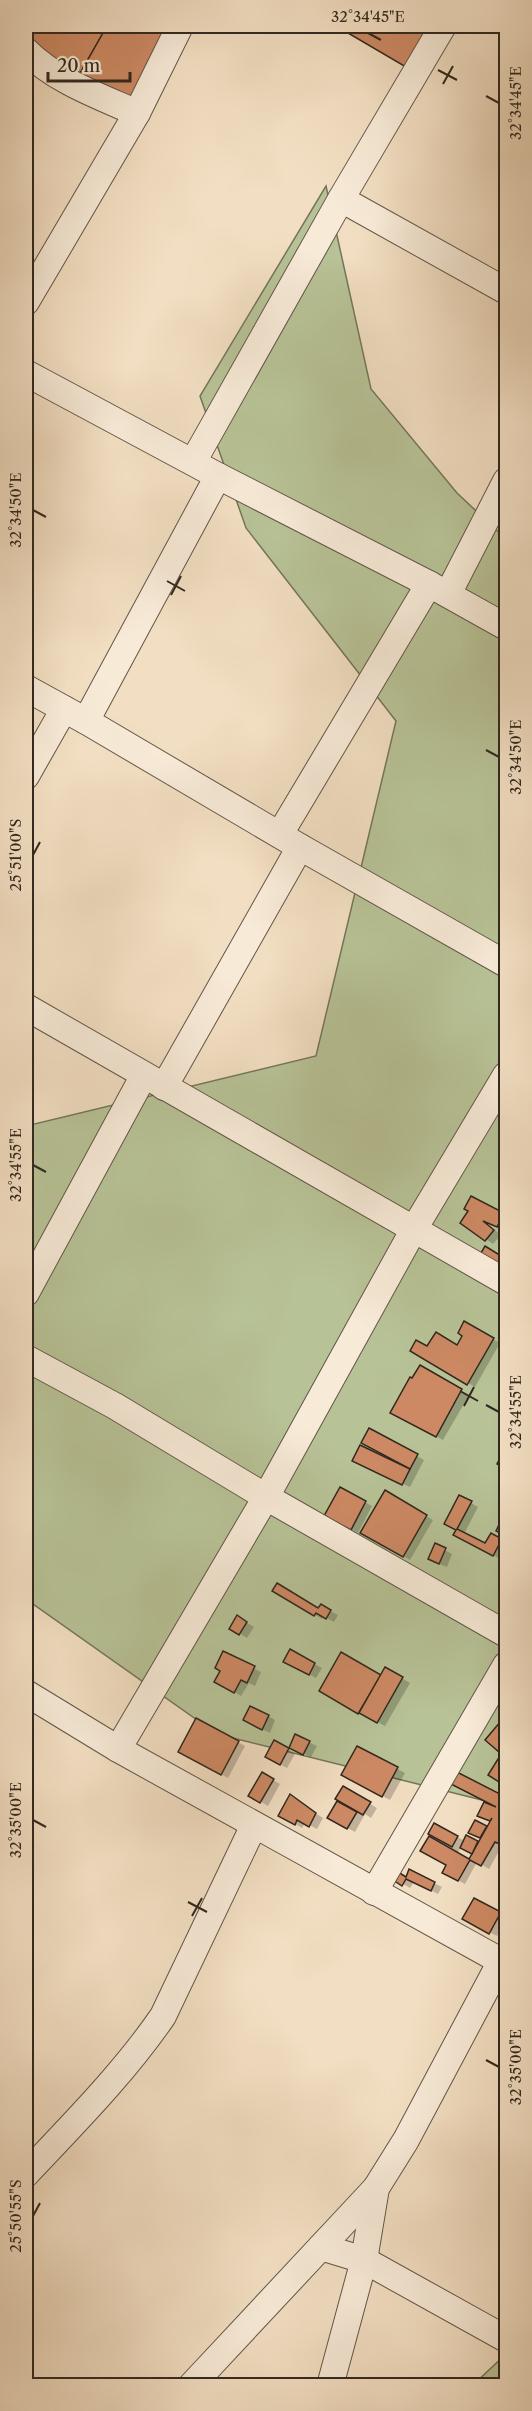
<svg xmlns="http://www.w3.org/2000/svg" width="532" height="2411" viewBox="0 0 532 2411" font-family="'Libre Caslon Text',serif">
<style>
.green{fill:#b7c296;stroke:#74755a;stroke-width:1.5}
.shadow{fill:#0003;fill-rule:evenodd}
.building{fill:#cc8963;stroke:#31281f;stroke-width:1.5}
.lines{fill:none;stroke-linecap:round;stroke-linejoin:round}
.minor-casing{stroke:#615648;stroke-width:28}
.minor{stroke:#f7ead7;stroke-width:26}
.ticks{fill:none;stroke:#31281f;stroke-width:2}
.neatline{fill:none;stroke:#31281f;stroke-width:2}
.ticks-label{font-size:15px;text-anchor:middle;fill:#31281f}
</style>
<rect width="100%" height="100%" fill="#f2dec2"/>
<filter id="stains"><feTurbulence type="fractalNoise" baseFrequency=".00333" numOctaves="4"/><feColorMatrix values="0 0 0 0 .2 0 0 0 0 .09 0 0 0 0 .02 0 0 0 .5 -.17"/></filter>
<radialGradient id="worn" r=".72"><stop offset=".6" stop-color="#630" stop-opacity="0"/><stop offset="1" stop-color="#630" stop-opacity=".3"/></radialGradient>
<g class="green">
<path d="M326,186l45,203 86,104 49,46v1267l-289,-72 -191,-135v-473l290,-70 80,-335 -150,-193 -46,-132z"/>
<path d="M506,2354v31h-33z"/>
</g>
<g class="shadow">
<path d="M26,26h160l-149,24 -11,-14z"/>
<path d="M338,26h109l-35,42z"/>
<path d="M471,1198l35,19 -2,12 -19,-7 16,13 -8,9 -31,-22 8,-11z"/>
<path d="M465,1323l35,20 -25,44 -63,-37 46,-3 6,-12z"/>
<path d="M420,1367l49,28 -26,45 -51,-28z"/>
<path d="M369,1430l55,30 -14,27 -49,-23 26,-5 1,-3z"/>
<path d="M340,1489l32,17 -14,27 -32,-18z"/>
<path d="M385,1492l48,28 -23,40 -48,-27z"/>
<path d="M471,1503l7,4 -14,27 22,11 6,-10 14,8v5l-6,11 -45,-24 3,-5 -12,-7z"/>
<path d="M435,1545l17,9 -5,13 -10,-4z"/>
<path d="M274,1590l45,20 2,-4 17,9 -4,7 -11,-6 -1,3z"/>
<path d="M237,1617l17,10 -7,11 -16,-10z"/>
<path d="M290,1651l32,17 -6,10 -31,-17z"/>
<path d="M224,1653l37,19 -6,14 -6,-3 -8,13 -25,-15 6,-11z"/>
<path d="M386,1669l24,14 -25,43 -64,-35 60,-14z"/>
<path d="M268,1716l7,4 -5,13 -18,-9z"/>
<path d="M506,1717v39l-19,-16z"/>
<path d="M197,1720l48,26 -17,32 -48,-26z"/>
<path d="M296,1736l21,10 -6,11 -13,-6z"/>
<path d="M275,1742l20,12 -8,14 -20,-11z"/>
<path d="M358,1748l47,25 -15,27 -47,-25z"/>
<path d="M498,1761l8,4v20l-16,-10z"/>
<path d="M448,1769l58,31v46l-3,-2 -14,25 -12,-7 -12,22 -21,-11 4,-8 -26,-14 12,-26 31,16 2,-4 12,6 3,-5 -12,-6 6,-10 12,6 4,-7 -13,-6 7,-14zM461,1847l12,6 -4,7 -11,-7z"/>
<path d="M263,1774l17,10 -12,22 -18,-11z"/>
<path d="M343,1788l34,20 -6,10 -6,-4 -10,18 -26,-14z"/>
<path d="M297,1801l26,17 -6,11 -12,-6 -3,5 -22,-13z"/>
<path d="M410,1871l32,16 -4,7 -24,-12 -4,6 -21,-12 18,3z"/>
<path d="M474,1900l32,17 -9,19 -33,-17z"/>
</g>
<g class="building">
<path d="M26,26h81l-29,51 -42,-26 -10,-13z"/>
<path d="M107,26h61l-35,76 -55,-25z"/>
<path d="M336,26h102l-27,44z"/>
<path d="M471,1196l33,17 -7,14 -14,-6 11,9 -9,11 -25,-18 8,-12 -4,-2z"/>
<path d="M485,1246l21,13v17l-28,-18z"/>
<path d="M464,1321l30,17 -27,47 -57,-34 6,-11 11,6 9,-14 21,13 5,-9 -4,-3z"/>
<path d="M420,1365l42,24 -26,48 -46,-24 20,-36 2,1z"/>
<path d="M369,1428l49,26 -8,15 -49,-26z"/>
<path d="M360,1445l50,24 -8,16 -50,-24z"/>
<path d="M506,1446v23l-9,-5z"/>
<path d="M340,1487l26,14 -15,29 -27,-14z"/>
<path d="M385,1490l42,25 -24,42 -43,-24z"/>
<path d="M459,1495l13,6 -15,28 28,14 6,-10 11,6 -9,17 -40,-21 3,-5 -12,-6z"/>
<path d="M506,1510v26l-10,-5z"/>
<path d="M435,1543l11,5 -7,16 -11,-5z"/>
<path d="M277,1583l41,25 3,-4 10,6 -5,9 -10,-6 -2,3 -42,-25z"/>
<path d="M237,1615l10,7 -8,13 -10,-6z"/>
<path d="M290,1649l25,14 -6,12 -26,-13z"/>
<path d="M223,1651l32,15 -8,17 -6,-3 -7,13 -20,-11 6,-11 -5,-3z"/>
<path d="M341,1652l40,23 -23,39 -39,-23z"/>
<path d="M385,1667l18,10 -26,46 -18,-10z"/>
<path d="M250,1706l19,9 -7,15 -19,-10z"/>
<path d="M506,1715v43l-21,-18z"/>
<path d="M196,1718l43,23 -18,34 -43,-23z"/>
<path d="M295,1734l15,7 -7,14 -14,-7z"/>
<path d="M274,1740l15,8 -9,17 -15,-8z"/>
<path d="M357,1746l41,21 -16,30 -41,-22z"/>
<path d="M498,1759l8,5v6l-7,12 -11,-7z"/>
<path d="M447,1767l55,28 -2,4 6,3v34l-4,9 -7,-3 -14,24 -11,-6 -12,21 -16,-8 4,-8 -26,-14 9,-15 40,23 23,-41 -2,3 -13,-5 7,-14 12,5 -55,-28z"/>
<path d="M262,1772l12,7 -14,24 -12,-7z"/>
<path d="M343,1786l28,16 -8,13 -28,-16z"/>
<path d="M290,1794l26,19 -7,14 -12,-7 -2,5 -17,-9z"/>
<path d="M337,1801l20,11 -10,17 -20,-11z"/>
<path d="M475,1820l12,6 -7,12 -12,-5z"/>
<path d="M434,1823l24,13 -6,11 -24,-13z"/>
<path d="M466,1835l12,6 -6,13 -12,-6z"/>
<path d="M392,1868l14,9 3,-8 26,13 -4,9 -25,-12 -4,7 -15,-10z"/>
<path d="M474,1898l27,14 -12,22 -27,-15z"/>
</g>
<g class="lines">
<g class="minor-casing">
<g id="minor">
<path d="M26,51c30,30 73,45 111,62"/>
<path d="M341,199l165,92"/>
<path d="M26,302l111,-189 43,-87"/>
<path d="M26,373l192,103 211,108 77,43"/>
<path d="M193,462l148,-263 102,-173"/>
<path d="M448,594l58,-113"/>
<path d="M26,688l60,33 214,126 206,117"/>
<path d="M86,721l132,-245"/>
<path d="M26,776l38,-67"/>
<path d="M280,834l149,-250"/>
<path d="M26,1007l480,275"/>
<path d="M164,1087l136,-240"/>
<path d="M26,1293l118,-218"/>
<path d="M26,1358l89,48 151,91 240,137"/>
<path d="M26,1693l92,56 388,215"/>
<path d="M118,1749l148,-252 148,-268 92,-154"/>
<path d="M374,1892l132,-227"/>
<path d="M26,2174c47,-50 98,-101 137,-158l91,-191"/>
<path d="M321,2247l43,13 142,79"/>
<path d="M191,2386l185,-198"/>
<path d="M330,2386l34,-126 12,-72 30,-48 95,-179"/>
</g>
</g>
<use href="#minor" class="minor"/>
</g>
<path class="ticks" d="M368,33l13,7M438,70l19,10M443,84l10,-18M486,96l13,7M33,510l13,7M167,581l18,10M171,595l10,-19M486,750l13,7M33,855l7,-13M33,1165l13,7M460,1391l18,10M486,1405l13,7M464,1406l10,-19M33,1820l13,7M188,1902l19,10M192,1916l10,-18M486,2060l13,7M33,2216l7,-13"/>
<rect width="532" height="2411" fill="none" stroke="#f2dec2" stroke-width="66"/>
<path d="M48 72v9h82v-9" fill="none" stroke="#31281f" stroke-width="3"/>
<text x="57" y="72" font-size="18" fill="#31281f" stroke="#f7ead7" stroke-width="4.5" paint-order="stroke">20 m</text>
<rect x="33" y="33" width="466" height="2345" class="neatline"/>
<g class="ticks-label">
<text x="368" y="22">32°34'45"E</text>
<text transform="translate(516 103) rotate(-90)" y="5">32°34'45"E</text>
<text transform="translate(16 510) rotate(-90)" y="5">32°34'50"E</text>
<text transform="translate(516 757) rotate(-90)" y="5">32°34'50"E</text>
<text transform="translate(16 855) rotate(-90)" y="5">25°51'00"S</text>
<text transform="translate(16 1165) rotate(-90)" y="5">32°34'55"E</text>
<text transform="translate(516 1412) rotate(-90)" y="5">32°34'55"E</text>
<text transform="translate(16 1820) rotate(-90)" y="5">32°35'00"E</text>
<text transform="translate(516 2067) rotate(-90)" y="5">32°35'00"E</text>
<text transform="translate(16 2216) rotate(-90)" y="5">25°50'55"S</text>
</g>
<rect width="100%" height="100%" filter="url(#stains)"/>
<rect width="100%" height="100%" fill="url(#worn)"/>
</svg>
